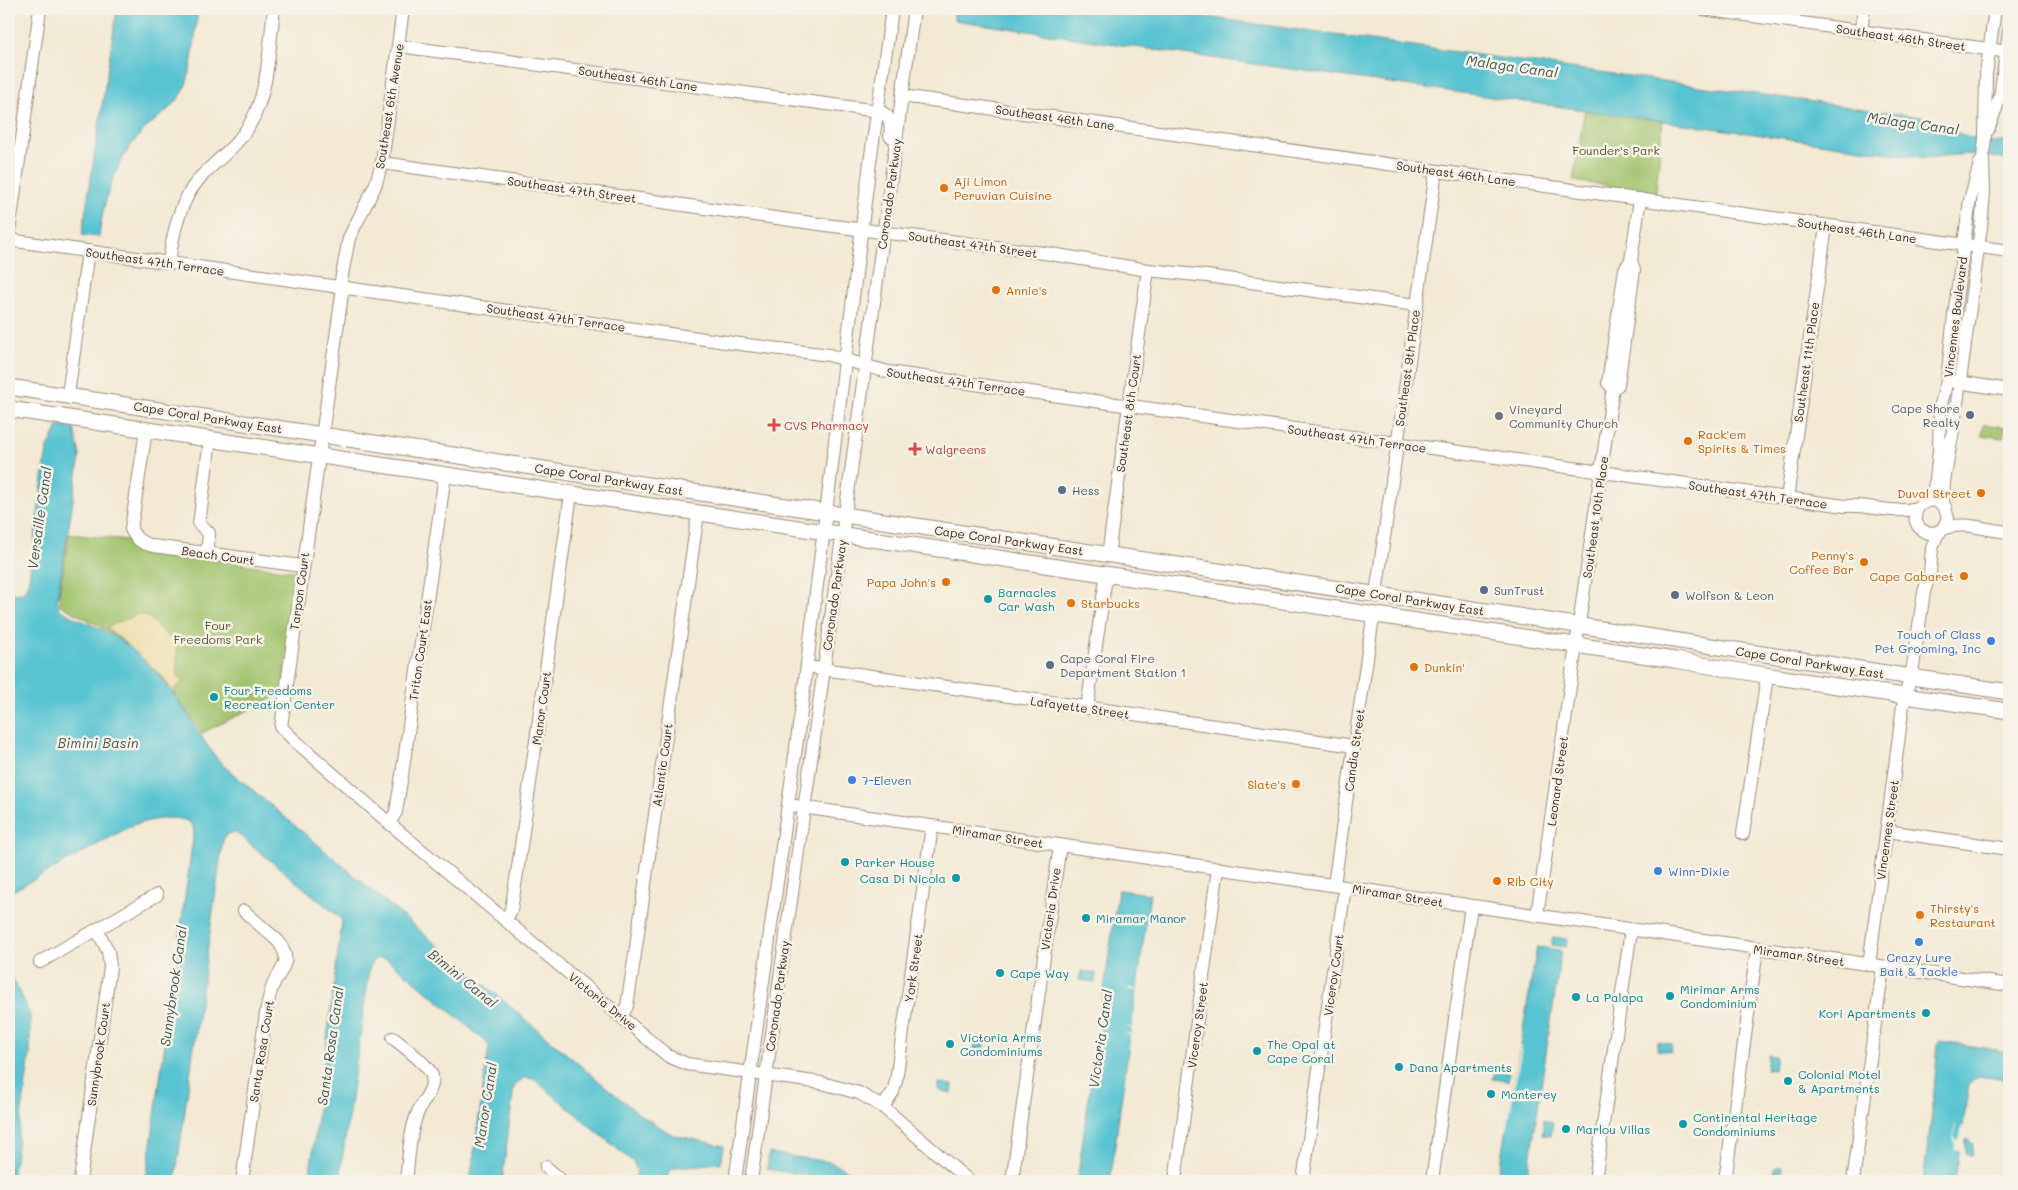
<svg xmlns="http://www.w3.org/2000/svg" width="2018" height="1190" viewBox="0 0 2018 1190" font-family="Mali,sans-serif">
<style>
.green{fill:#a0c36c;stroke:#6e7645}
.sand{fill:#eeda9e;stroke:#94825e}
.water{fill:#58c4d2;stroke:#4a7778}
.pier{fill:#f3e9d4}
.lines{fill:none;stroke-linecap:round;stroke-linejoin:round}
.minor-casing{stroke:#978a79;stroke-width:14}
.major-casing{stroke:#978a79;stroke-width:17}
.minor{stroke:#fff;stroke-width:12}
.major{stroke:#fff;stroke-width:15}
.food-dot{fill:#e8710a;stroke:#f7f3e8;stroke-width:2}
.service-dot{fill:#5c6f8a;stroke:#f7f3e8;stroke-width:2}
.worship-dot{fill:#6b7280;stroke:#f7f3e8;stroke-width:2}
.health-dot{fill:#e0444e;stroke:#f7f3e8;stroke-width:2}
.culture-dot{fill:#0f9aa8;stroke:#f7f3e8;stroke-width:2}
.shop-dot{fill:#3f7fe0;stroke:#f7f3e8;stroke-width:2}
.labels{text-anchor:middle;dominant-baseline:central;stroke-width:5;stroke-linejoin:round;paint-order:stroke}
.street-label{font-size:12px;fill:#3b2a1e;stroke:#f7f3e8}
.park-label{font-size:12px;fill:#595835;stroke:#f7f3e8}
.food-label{font-size:12px;fill:#c56008;stroke:#f7f3e8;text-anchor:start}
.service-label{font-size:12px;fill:#4e5e75;stroke:#f7f3e8;text-anchor:start}
.worship-label{font-size:12px;fill:#5b616d;stroke:#f7f3e8;text-anchor:start}
.health-label{font-size:12px;fill:#be3a42;stroke:#f7f3e8;text-anchor:start}
.culture-label{font-size:12px;fill:#0d838f;stroke:#f7f3e8;text-anchor:start}
.shop-label{font-size:12px;fill:#366cbe;stroke:#f7f3e8;text-anchor:start}
.water-label{font-size:14px;font-style:italic;fill:#445854;stroke:#f7f3e8}
</style>
<rect width="100%" height="100%" fill="#f7f3e8"/>
<filter id="ink" filterUnits="userSpaceOnUse"><feTurbulence type="fractalNoise" baseFrequency=".02" numOctaves="2"/><feDisplacementMap in="SourceGraphic" scale="10" xChannelSelector="R" yChannelSelector="G"/><feConvolveMatrix kernelMatrix="1 2 1 2 8 2 1 2 1" color-interpolation-filters="sRGB"/></filter>
<filter id="wash" filterUnits="userSpaceOnUse"><feTurbulence type="fractalNoise" baseFrequency=".0096" numOctaves="4" result="noise"/><feDisplacementMap in="SourceGraphic" scale="20" xChannelSelector="R" yChannelSelector="G"/><feGaussianBlur stdDeviation="1.12" result="paint"/><feColorMatrix in="noise" values="0 0 0 0 0 0 0 0 0 0 0 0 0 0 0 0 0 1.4 0 .05"/><feComposite in="paint" operator="in"/></filter>
<g filter="url(#wash)">
<rect width="100%" height="100%" fill="#f3e9d4"/>
<g class="green">
<path d="M1585,108l78,11 -7,73 -83,-11z"/>
<path d="M1984,424l21,3 -2,11 -21,-3z"/>
<path d="M69,534l59,6 13,9 157,23 -17,122 -79,39 -40,-56 -35,-34 -31,-19 -36,-19 -1,-11z"/>
</g>
<path class="sand" d="M139,614l9,3 29,29v30l6,6 -11,9 -10,-15 -55,-49z"/>
<g class="water">
<path d="M117,9h81c-3,23 -5,63 -15,83 -9,16 -28,27 -41,40 -26,28 -39,68 -43,105l-17,-2z"/>
<path d="M954,9h195l779,109 39,19 8,1 2,3 16,2 16,-2v21c-30,-12 -52,-7 -83,-4l-757,-106 -215,-32z"/>
<path d="M58,426l16,2 6,28 -23,144 2,9c18,11 38,17 55,27 20,13 39,31 53,49 21,26 34,57 57,81l375,315 40,33 34,21 51,11 -3,17 -44,4 -8,4 -3,10h-31l2,-11 -4,-8 -98,-82 -9,-3 -7,4 -5,6 -12,94h-32l19,-135 -3,-4 -77,-66 -23,-17 -9,-1 -6,5 -1,3 -31,215h-30l33,-260 -4,-5 -100,-82c-7,-2 -12,-1 -15,6l-48,341h-29l48,-350c-2,-22 -48,-10 -61,-6l-124,68v-300c9,1 15,1 19,-8l19,-135z"/>
<path d="M1118,890l32,4 -40,287h-33z"/>
<path d="M1553,937l14,2 -1,8 -15,-2z"/>
<path d="M1537,947l23,3 1,2 -34,229h-30z"/>
<path d="M1081,971l15,2 -1,9 -16,-2z"/>
<path d="M9,972l12,22 9,22v38l-18,127h-3z"/>
<path d="M976,1037l10,1 -3,18 -10,-1z"/>
<path d="M1940,1041l69,11v29c-12,-2 -33,-9 -40,3l-14,97h-32l9,-67 6,-71z"/>
<path d="M1658,1042l14,2 -1,8 -14,-2z"/>
<path d="M1768,1055l8,1 -2,14 -8,-1z"/>
<path d="M1495,1071l14,2 -1,8 -15,-2z"/>
<path d="M939,1083l14,2 -1,8 -14,-3z"/>
<path d="M1544,1120l9,2 -2,14 -9,-1z"/>
<path d="M1968,1139l5,5 -1,11 -2,2 -4,-4v-13z"/>
<path d="M769,1153l61,9 39,19h-52l-6,-5 -44,-7z"/>
<path d="M1776,1167h6l-1,14h-6l-2,-3 1,-10z"/>
</g>
<g class="pier">
<path d="M1138,984l2,1 -8,57h-2v-7l-8,-1 9,-1v-5l-8,-2 9,1 5,-36 -9,-1 1,-2 8,1z"/>
<path d="M1099,1014l3,1 -6,42 -3,-1z"/>
<path d="M1520,1046l2,1 -15,83 -5,-1 1,-6h3z"/>
<path d="M1955,1125h1l-2,12 3,4 3,-3 2,-12h3l-1,14h-2l-1,11 -7,-1 1,-6 -2,-6z"/>
</g>
</g>
<g filter="url(#ink)">
<g class="lines">
<g class="minor-casing">
<g id="minor">
<path d="M1703,9l306,43"/>
<path d="M1861,31l3,-22"/>
<path d="M399,46l479,65c12,3 14,13 12,25"/>
<path d="M902,96l1107,155"/>
<path d="M1988,130l12,-33 9,-65"/>
<path d="M382,163l444,62 225,29 97,16 59,6 209,29"/>
<path d="M9,232l31,-223"/>
<path d="M9,240l731,104 89,11 59,17 957,134c25,-2 48,9 72,2"/>
<path d="M169,262c4,-28 10,-59 29,-82 17,-19 39,-33 52,-56 19,-33 19,-78 24,-115"/>
<path d="M340,286l9,-48 26,-52 7,-23 21,-154"/>
<path d="M343,287l-62,440 12,12 96,84 279,233 19,8 135,19 37,10 24,14 86,74"/>
<path d="M1952,381l57,9"/>
<path d="M1613,388l-5,-5 17,-114 6,-9 9,-61"/>
<path d="M68,395l20,-144"/>
<path d="M146,430l-15,99c5,11 11,14 22,17l149,20"/>
<path d="M1787,498l39,-272"/>
<path d="M1924,503l9,-12 3,-11 3,-30 1,-42 7,-27 7,-66 16,-115 10,-37"/>
<path d="M1946,508c-5,-5 -11,-9 -18,-7 -24,6 -11,44 15,28l5,-11 -5,-16 1,-21 10,-56 27,-198 3,-34 -1,-35 2,-21 1,-63 9,-65"/>
<path d="M1943,529c21,-9 45,2 66,3"/>
<path d="M207,553l2,-20 -10,-9 11,-84"/>
<path d="M1108,555l40,-285"/>
<path d="M1376,594l60,-423"/>
<path d="M816,668l538,78"/>
<path d="M1087,708l18,-124 4,-9"/>
<path d="M788,805l1221,180"/>
<path d="M389,823l7,-11 6,-37 43,-300"/>
<path d="M1887,831l122,18"/>
<path d="M1743,834l24,-157"/>
<path d="M1334,885l38,-261 4,-9"/>
<path d="M1537,916l76,-528 5,-3 16,-115 -3,-10"/>
<path d="M506,920l5,-10 7,-43 53,-373"/>
<path d="M40,962l117,-67"/>
<path d="M1869,965l34,-260 10,-39 11,-74 6,-19 2,-25 5,-13 4,-4"/>
<path d="M622,1015l5,-9 8,-52 63,-441"/>
<path d="M393,1038c10,8 36,27 39,38 3,13 -10,25 -14,36 -9,21 -9,47 -12,69"/>
<path d="M883,1107l10,-15 3,-11 36,-255"/>
<path d="M546,1167l16,14"/>
<path d="M80,1181l30,-214 -2,-16 -11,-21"/>
<path d="M242,1181l24,-168c2,-9 3,-19 7,-28 9,-18 20,-23 5,-44l-34,-30"/>
<path d="M735,1181l66,-469 69,-550 22,-153"/>
<path d="M751,1181l73,-512 90,-660"/>
<path d="M1012,1181l48,-336"/>
<path d="M1175,1181l43,-313"/>
<path d="M1303,1181l42,-294"/>
<path d="M1432,1181l39,-275"/>
<path d="M1595,1181l36,-251"/>
<path d="M1725,1181l32,-232"/>
<path d="M1853,1181l30,-214"/>
</g>
</g>
<g class="major-casing">
<g id="major">
<path d="M9,387l927,142 511,76 562,87"/>
<path d="M9,409l1666,251c111,20 223,35 334,51"/>
</g>
</g>
<use href="#minor" class="minor"/>
<use href="#major" class="major"/>
</g>
</g>
<g class="food-dot">
<circle cx="944" cy="188" r="5"/>
<circle cx="996" cy="290" r="5"/>
<circle cx="1688" cy="441" r="5"/>
<circle cx="1981" cy="493" r="5"/>
<circle cx="1864" cy="562" r="5"/>
<circle cx="1964" cy="576" r="5"/>
<circle cx="946" cy="582" r="5"/>
<circle cx="1071" cy="603" r="5"/>
<circle cx="1414" cy="667" r="5"/>
<circle cx="1296" cy="784" r="5"/>
<circle cx="1497" cy="881" r="5"/>
<circle cx="1920" cy="915" r="5"/>
</g>
<g class="service-dot">
<circle cx="1970" cy="415" r="5"/>
<circle cx="1062" cy="490" r="5"/>
<circle cx="1484" cy="590" r="5"/>
<circle cx="1675" cy="595" r="5"/>
<circle cx="1050" cy="665" r="5"/>
</g>
<circle class="worship-dot" cx="1499" cy="416" r="5"/>
<g class="health-dot">
<path d="M771.5 417.5h5v5h5v5h-5v5h-5v-5h-5v-5h5z"/>
<path d="M912.5 441.5h5v5h5v5h-5v5h-5v-5h-5v-5h5z"/>
</g>
<g class="culture-dot">
<circle cx="988" cy="599" r="5"/>
<circle cx="214" cy="697" r="5"/>
<circle cx="845" cy="862" r="5"/>
<circle cx="956" cy="878" r="5"/>
<circle cx="1086" cy="918" r="5"/>
<circle cx="1000" cy="973" r="5"/>
<circle cx="1670" cy="996" r="5"/>
<circle cx="1576" cy="997" r="5"/>
<circle cx="1926" cy="1013" r="5"/>
<circle cx="950" cy="1044" r="5"/>
<circle cx="1257" cy="1051" r="5"/>
<circle cx="1399" cy="1067" r="5"/>
<circle cx="1788" cy="1081" r="5"/>
<circle cx="1491" cy="1094" r="5"/>
<circle cx="1683" cy="1124" r="5"/>
<circle cx="1566" cy="1129" r="5"/>
</g>
<g class="shop-dot">
<circle cx="1991" cy="641" r="5"/>
<circle cx="852" cy="780" r="5"/>
<circle cx="1658" cy="871" r="5"/>
<circle cx="1919" cy="942" r="5"/>
</g>
<g class="labels">
<g class="street-label">
<text transform="translate(1901 37) rotate(8)">Southeast 46th Street</text>
<text transform="translate(638 78) rotate(8)">Southeast 46th Lane</text>
<text transform="translate(389 106) rotate(-81)">Southeast 6th Avenue</text>
<text transform="translate(1055 117) rotate(8)">Southeast 46th Lane</text>
<text transform="translate(1456 173) rotate(8)">Southeast 46th Lane</text>
<text transform="translate(572 189) rotate(8)">Southeast 47th Street</text>
<text transform="translate(889 194) rotate(-82)">Coronado Parkway</text>
<text transform="translate(1857 230) rotate(8)">Southeast 46th Lane</text>
<text transform="translate(973 244) rotate(8)">Southeast 47th Street</text>
<text transform="translate(155 261) rotate(8)">Southeast 47th Terrace</text>
<text transform="translate(556 317) rotate(8)">Southeast 47th Terrace</text>
<text transform="translate(1955 317) rotate(-83)">Vincennes Boulevard</text>
<text transform="translate(1806 362) rotate(-82)">Southeast 11th Place</text>
<text transform="translate(1407 368) rotate(-82)">Southeast 9th Place</text>
<text transform="translate(956 381) rotate(8)">Southeast 47th Terrace</text>
<text transform="translate(1128 413) rotate(-82)">Southeast 8th Court</text>
<text transform="translate(208 417) rotate(9)">Cape Coral Parkway East</text>
<text transform="translate(1357 438) rotate(8)">Southeast 47th Terrace</text>
<text transform="translate(609 479) rotate(9)">Cape Coral Parkway East</text>
<text transform="translate(1758 494) rotate(8)">Southeast 47th Terrace</text>
<text transform="translate(1595 517) rotate(-82)">Southeast 10th Place</text>
<text transform="translate(1009 540) rotate(8)">Cape Coral Parkway East</text>
<text transform="translate(218 555) rotate(8)">Beach Court</text>
<text transform="translate(299 591) rotate(-82)">Tarpon Court</text>
<text transform="translate(834 595) rotate(-82)">Coronado Parkway</text>
<text transform="translate(1410 599) rotate(9)">Cape Coral Parkway East</text>
<text transform="translate(420 650) rotate(-82)">Triton Court East</text>
<text transform="translate(1810 662) rotate(9)">Cape Coral Parkway East</text>
<text transform="translate(1080 707) rotate(8)">Lafayette Street</text>
<text transform="translate(541 708) rotate(-82)">Manor Court</text>
<text transform="translate(1354 750) rotate(-82)">Candia Street</text>
<text transform="translate(662 765) rotate(-82)">Atlantic Court</text>
<text transform="translate(1557 781) rotate(-82)">Leonard Street</text>
<text transform="translate(1887 830) rotate(-82)">Vincennes Street</text>
<text transform="translate(998 836) rotate(9)">Miramar Street</text>
<text transform="translate(1398 895) rotate(9)">Miramar Street</text>
<text transform="translate(1050 909) rotate(-82)">Victoria Drive</text>
<text transform="translate(1799 955) rotate(8)">Miramar Street</text>
<text transform="translate(913 968) rotate(-82)">York Street</text>
<text transform="translate(1333 975) rotate(-82)">Viceroy Court</text>
<text transform="translate(777 996) rotate(-82)">Coronado Parkway</text>
<text transform="translate(603 1001) rotate(39)">Victoria Drive</text>
<text transform="translate(1197 1025) rotate(-82)">Viceroy Street</text>
<text transform="translate(261 1051) rotate(-81)">Santa Rosa Court</text>
<text transform="translate(98 1054) rotate(-82)">Sunnybrook Court</text>
</g>
<g class="park-label">
<text x="1616" y="150">Founder's Park</text>
<text x="218" y="625">Four<tspan x="218" dy="14">Freedoms Park</tspan></text>
</g>
<g class="food-label">
<text x="954" y="181">Aji Limon<tspan x="954" dy="14">Peruvian Cuisine</tspan></text>
<text x="1006" y="290">Annie's</text>
<text x="1698" y="434">Rack'em<tspan x="1698" dy="14">Spirits &amp; Times</tspan></text>
<text x="1971" y="493" text-anchor="end">Duval Street</text>
<text x="1854" y="555" text-anchor="end">Penny's<tspan x="1854" dy="14">Coffee Bar</tspan></text>
<text x="1954" y="576" text-anchor="end">Cape Cabaret</text>
<text x="936" y="582" text-anchor="end">Papa John's</text>
<text x="1081" y="603">Starbucks</text>
<text x="1424" y="667">Dunkin'</text>
<text x="1286" y="784" text-anchor="end">Slate's</text>
<text x="1507" y="881">Rib City</text>
<text x="1930" y="908">Thirsty's<tspan x="1930" dy="14">Restaurant</tspan></text>
</g>
<g class="service-label">
<text x="1960" y="408" text-anchor="end">Cape Shore<tspan x="1960" dy="14">Realty</tspan></text>
<text x="1072" y="490">Hess</text>
<text x="1494" y="590">SunTrust</text>
<text x="1685" y="595">Wolfson &amp; Leon</text>
<text x="1060" y="658">Cape Coral Fire<tspan x="1060" dy="14">Department Station 1</tspan></text>
</g>
<g class="worship-label">
<text x="1509" y="409">Vineyard<tspan x="1509" dy="14">Community Church</tspan></text>
</g>
<g class="health-label">
<text x="784" y="425">CVS Pharmacy</text>
<text x="925" y="449">Walgreens</text>
</g>
<g class="culture-label">
<text x="998" y="592">Barnacles<tspan x="998" dy="14">Car Wash</tspan></text>
<text x="224" y="690">Four Freedoms<tspan x="224" dy="14">Recreation Center</tspan></text>
<text x="855" y="862">Parker House</text>
<text x="946" y="878" text-anchor="end">Casa Di Nicola</text>
<text x="1096" y="918">Miramar Manor</text>
<text x="1010" y="973">Cape Way</text>
<text x="1680" y="989">Mirimar Arms<tspan x="1680" dy="14">Condominium</tspan></text>
<text x="1586" y="997">La Palapa</text>
<text x="1916" y="1013" text-anchor="end">Kori Apartments</text>
<text x="960" y="1037">Victoria Arms<tspan x="960" dy="14">Condominiums</tspan></text>
<text x="1267" y="1044">The Opal at<tspan x="1267" dy="14">Cape Coral</tspan></text>
<text x="1409" y="1067">Dana Apartments</text>
<text x="1798" y="1074">Colonial Motel<tspan x="1798" dy="14">&amp; Apartments</tspan></text>
<text x="1501" y="1094">Monterey</text>
<text x="1693" y="1117">Continental Heritage<tspan x="1693" dy="14">Condominiums</tspan></text>
<text x="1576" y="1129">Marlou Villas</text>
</g>
<g class="shop-label">
<text x="1981" y="634" text-anchor="end">Touch of Class<tspan x="1981" dy="14">Pet Grooming, Inc</tspan></text>
<text x="862" y="780">7-Eleven</text>
<text x="1668" y="871">Winn-Dixie</text>
<text x="1919" y="957" text-anchor="middle">Crazy Lure<tspan x="1919" dy="14">Bait &amp; Tackle</tspan></text>
</g>
<g class="water-label">
<text transform="translate(1512 66) rotate(8)">Malaga Canal</text>
<text transform="translate(1913 123) rotate(8)">Malaga Canal</text>
<text transform="translate(39 518) rotate(-82)">Versaille Canal</text>
<text x="98" y="742">Bimini Basin</text>
<text transform="translate(463 978) rotate(39)">Bimini Canal</text>
<text transform="translate(173 986) rotate(-82)">Sunnybrook Canal</text>
<text transform="translate(1100 1039) rotate(-82)">Victoria Canal</text>
<text transform="translate(330 1046) rotate(-82)">Santa Rosa Canal</text>
<text transform="translate(485 1105) rotate(-81)">Manor Canal</text>
</g>
</g>
<rect width="2018" height="1190" fill="none" stroke="#f7f3e8" stroke-width="30"/>
</svg>
